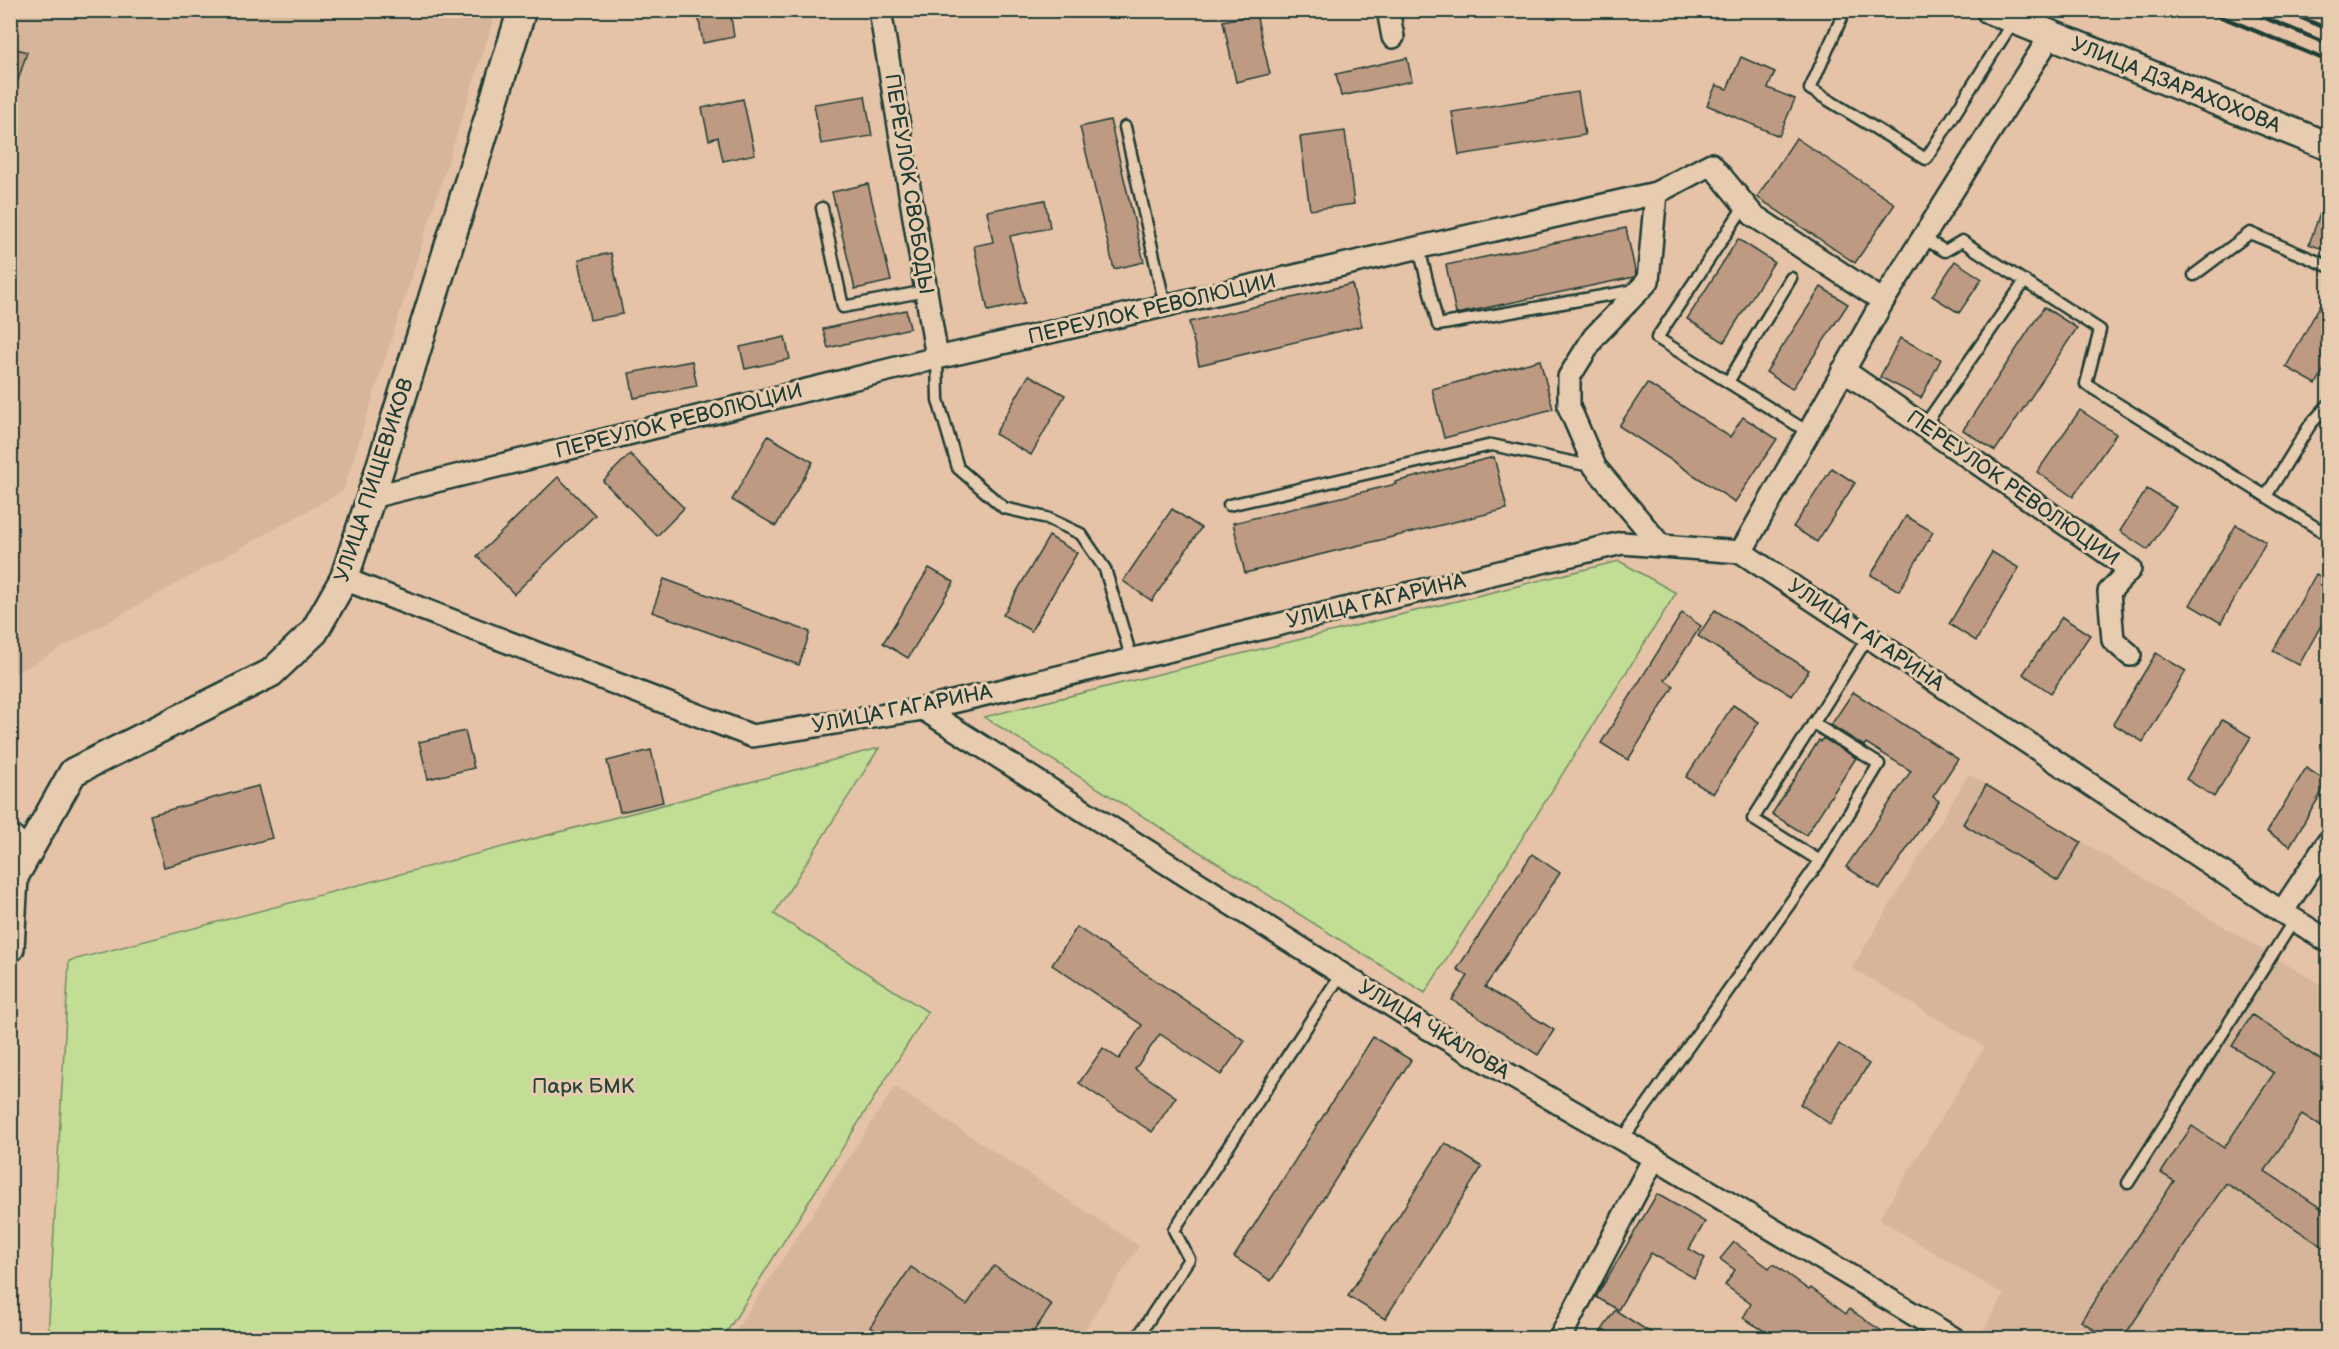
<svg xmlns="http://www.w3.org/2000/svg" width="2339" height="1349" viewBox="0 0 2339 1349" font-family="'Balsamiq Sans',sans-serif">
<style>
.built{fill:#d6b59a}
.green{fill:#c2dd94;stroke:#708d64;stroke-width:1.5}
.building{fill:#be9a82;stroke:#1f3d34;stroke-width:1.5}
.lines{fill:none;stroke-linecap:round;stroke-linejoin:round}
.service-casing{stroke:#1f3d34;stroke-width:15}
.minor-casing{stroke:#1f3d34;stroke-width:26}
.tertiary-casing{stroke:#1f3d34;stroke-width:32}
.service{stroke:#e8ccaf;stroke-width:10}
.minor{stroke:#e8ccaf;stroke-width:21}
.tertiary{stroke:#e8ccaf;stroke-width:27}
.rail{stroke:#1f3d34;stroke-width:4.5}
.labels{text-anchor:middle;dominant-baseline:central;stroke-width:6;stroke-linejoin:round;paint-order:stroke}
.street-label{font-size:21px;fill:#1f3d34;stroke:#e8ccaf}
.park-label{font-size:21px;fill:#274539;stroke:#e8ccaf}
</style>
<rect width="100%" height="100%" fill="#e6c3a7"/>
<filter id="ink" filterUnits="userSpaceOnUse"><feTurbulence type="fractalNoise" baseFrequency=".0167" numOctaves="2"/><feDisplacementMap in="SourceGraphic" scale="12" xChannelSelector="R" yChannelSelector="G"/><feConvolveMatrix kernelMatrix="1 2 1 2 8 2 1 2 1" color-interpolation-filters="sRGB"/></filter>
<g filter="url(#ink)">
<g class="built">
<path d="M11,11h485l-153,480 -332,185z"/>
<path d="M1969,774l359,215v349h-347l-2,-1 25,-42 -125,-76 106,-172 -133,-79z"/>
<path d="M895,1087l244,159 -60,92h-348z"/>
</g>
<g class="green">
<path d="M1619,561l57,32 -251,400 -441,-276z"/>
<path d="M879,748l-105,166 154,98 -205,326h-675l21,-377z"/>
</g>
<g class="building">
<path d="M697,10h33l4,27 -31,6z"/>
<path d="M1256,14l14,60 -34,8 -13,-61z"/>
<path d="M10,47l17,5 -13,41 -4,-1z"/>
<path d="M1741,57l34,15 -7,16 27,11 -16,37 -72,-31 9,-20 11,4z"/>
<path d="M1407,58l5,23 -71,15 -5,-22z"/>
<path d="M1578,92l7,43 -126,20 -7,-43z"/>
<path d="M865,96l7,40 -51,8 -7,-40z"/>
<path d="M743,99l12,55 -32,7 -5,-24 -9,3 -7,-32z"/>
<path d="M1110,120l34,142 -30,7 -34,-142z"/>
<path d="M1345,131l9,73 -44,6 -10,-73z"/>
<path d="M1796,138l99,66 -40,59 -98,-66z"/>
<path d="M868,184l23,97 -36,8 -23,-97z"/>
<path d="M2327,194h1v57l-19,-7z"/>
<path d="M1045,200l5,28 -40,8 15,67 -37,8 -14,-65 19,-4 -6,-31z"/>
<path d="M1626,228l10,47 -2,2 -178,37 -10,-49z"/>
<path d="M1738,239l36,23 -50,80 -37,-23z"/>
<path d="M611,253l12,61 -33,6 -11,-61z"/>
<path d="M1955,261l27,18 -23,34 -27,-17z"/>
<path d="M1352,284l10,42 -163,39 -10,-43z"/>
<path d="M1821,287l27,17 -56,85 -26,-17z"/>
<path d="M2328,291v71l-12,22 -30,-17z"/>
<path d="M2044,307l33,21 -82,123 -32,-21z"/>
<path d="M906,310l4,18 -82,20 -5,-19z"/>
<path d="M785,337l5,22 -45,10 -5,-22z"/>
<path d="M1900,338l41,21 -20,39 -41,-21z"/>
<path d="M1540,360l13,49 -109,29 -12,-49z"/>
<path d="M692,361l5,25 -63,12 -5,-25z"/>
<path d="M1029,375l36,20 -34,60 -36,-21z"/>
<path d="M1647,383l83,54 13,-20 34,22 -42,63 -116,-76z"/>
<path d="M2080,410l36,24 -43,63 -36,-25z"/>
<path d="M768,436l45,26 -37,64 -44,-26z"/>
<path d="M630,454l54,54 -27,28 -54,-55z"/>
<path d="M1494,457l13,52 -262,64 -12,-50 163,-39 -1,-2z"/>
<path d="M1832,468l23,15 -38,59 -24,-15z"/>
<path d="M558,477l37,38 -81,79 -37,-38z"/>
<path d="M2147,489l29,18 -28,43 -28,-19z"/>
<path d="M1172,509l29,19 -49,73 -29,-20z"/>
<path d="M1906,516l27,16 -34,59 -28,-16z"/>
<path d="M2236,525l30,17 -45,81 -31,-18z"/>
<path d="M1049,536l28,17 -46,78 -28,-16z"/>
<path d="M1992,552l27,16 -43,73 -27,-17z"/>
<path d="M929,568l25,14 -46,76 -25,-15z"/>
<path d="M2316,574l12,7v32l-29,52 -26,-14z"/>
<path d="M664,579l146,53 -11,33 -147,-53z"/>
<path d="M1715,610l94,60 -17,26 -94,-60z"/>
<path d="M1682,613l19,13 -36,54 9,6 -46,74 -27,-17z"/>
<path d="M2062,617l28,18 -39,58 -28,-19z"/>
<path d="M2156,653l30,18 -43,71 -30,-18z"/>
<path d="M1853,692l105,67 -25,38 6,4 -59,88 -34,-22 65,-96 -45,-28 -2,3 -33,-21z"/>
<path d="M1733,705l26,17 -46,72 -27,-17z"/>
<path d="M2222,720l29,17 -37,60 -28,-18z"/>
<path d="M465,731l9,37 -46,11 -9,-37z"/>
<path d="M1823,738l33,20 -50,77 -34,-21 47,-74 2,2z"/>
<path d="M651,750l12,52 -43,10 -13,-51z"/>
<path d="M2306,768l22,14 -38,64 -23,-14z"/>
<path d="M1986,785l95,57 -23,39 -95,-57z"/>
<path d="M258,786l14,52 -108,29 -14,-52z"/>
<path d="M1532,854l28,19 -75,114 69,43 -16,25 -86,-55 16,-24 -11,-7z"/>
<path d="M1077,927l168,114 -24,34 -61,-41 -25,35 41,28 -24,35 -73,-49 24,-35 16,11 23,-34 -90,-60z"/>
<path d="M2252,1015l76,50v66l-26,-17 -37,57 63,42v37l-102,-67 -103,155h-16l-26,-17 93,-140 -13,-8 31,-47 32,22 50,-75 -42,-27z"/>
<path d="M1373,1037l38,23 -140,221 -37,-24z"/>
<path d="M1839,1044l30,20 -39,60 -30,-20z"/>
<path d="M1445,1143l37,24 -97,152 -37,-23z"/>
<path d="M1657,1194l48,28 -16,27 16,9 -11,20 -43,-25 -33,57 -22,-13z"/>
<path d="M1734,1242l35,26 4,-4 36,26 2,-2 35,26 3,-5 43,29h-116l-33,-20 8,-14 -26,-19 10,-15 -15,-11z"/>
<path d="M994,1266l58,39 -23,33h-141l-18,-11 41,-60 56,38z"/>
<path d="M1615,1310l44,28h-62z"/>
</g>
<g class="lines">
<g class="service-casing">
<g id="service">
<path d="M1845,10l-35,79 116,70 88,-139"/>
<path d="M1125,127l40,179"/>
<path d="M1745,205l-88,133 151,94"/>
<path d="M822,208l21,99 83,-16"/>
<path d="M1923,238l22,13 17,-10 138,89 -14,54 242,151"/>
<path d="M1419,248l19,77 198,-35"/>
<path d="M2194,275l56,-42 78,33"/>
<path d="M937,358l1,42 20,68 46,40 43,10 34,16 24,35 27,91"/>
<path d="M1728,382l63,-104"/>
<path d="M1924,426l101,-145"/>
<path d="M2266,496l44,-71 18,-20"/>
<path d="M1229,505l263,-60 103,22"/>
<path d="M1813,723l66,41 -59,97"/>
<path d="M1622,1140l198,-279 -67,-42 115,-182"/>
<path d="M2128,1183l166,-263"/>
<path d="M1137,1338l52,-79 -15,-29 167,-256"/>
</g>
</g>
<g class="minor-casing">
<g id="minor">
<path d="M880,10l57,348"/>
<path d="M1388,10l5,27"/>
<path d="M1656,193l-8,88 -54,56 -25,40v30l26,60 66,79"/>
<path d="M1843,370l287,199 -21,23 4,48 17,15"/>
<path d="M371,497l566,-139 719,-165 55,-29 42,51 130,86"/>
<path d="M1741,552l142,-251 168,-266"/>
<path d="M344,579l408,157 171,-27 699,-166 119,9 541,360 46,29"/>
<path d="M923,709l501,317 230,132 299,180"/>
<path d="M10,835l20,15"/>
<path d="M2282,912l46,-70"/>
<path d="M1560,1338l94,-180"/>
</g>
</g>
<g class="tertiary-casing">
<g id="tertiary">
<path d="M1990,10l338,136"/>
<path d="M10,948l4,-71 59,-105 198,-99 43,-41 30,-53 27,-82 151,-487"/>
</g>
</g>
<use href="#service" class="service"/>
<use href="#minor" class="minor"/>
<use href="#tertiary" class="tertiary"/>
<g class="rail">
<path d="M2205,10l123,51"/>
<path d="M2246,10l82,34"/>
<path d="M2283,10l45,19"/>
</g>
</g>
</g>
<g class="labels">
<g class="street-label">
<text transform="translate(2176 85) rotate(22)">УЛИЦА ДЗАРАХОХОВА</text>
<text transform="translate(909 184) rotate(81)">ПЕРЕУЛОК СВОБОДЫ</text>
<text transform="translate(1152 309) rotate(-13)">ПЕРЕУЛОК РЕВОЛЮЦИИ</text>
<text transform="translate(679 421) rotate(-14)">ПЕРЕУЛОК РЕВОЛЮЦИИ</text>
<text transform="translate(374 480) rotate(-72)">УЛИЦА ПИЩЕВИКОВ</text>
<text transform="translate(2013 488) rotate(35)">ПЕРЕУЛОК РЕВОЛЮЦИИ</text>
<text transform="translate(1376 601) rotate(-13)">УЛИЦА ГАГАРИНА</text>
<text transform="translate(1866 635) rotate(34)">УЛИЦА ГАГАРИНА</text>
<text transform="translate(902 709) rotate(-11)">УЛИЦА ГАГАРИНА</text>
<text transform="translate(1434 1030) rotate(31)">УЛИЦА ЧКАЛОВА</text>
</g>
<g class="park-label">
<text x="583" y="1086">Парк БМК</text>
</g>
</g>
<rect width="2339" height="1349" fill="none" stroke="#e8ccaf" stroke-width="36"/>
<rect x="18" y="18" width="2303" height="1313" fill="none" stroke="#1f3d34" stroke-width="2" filter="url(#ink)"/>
</svg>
